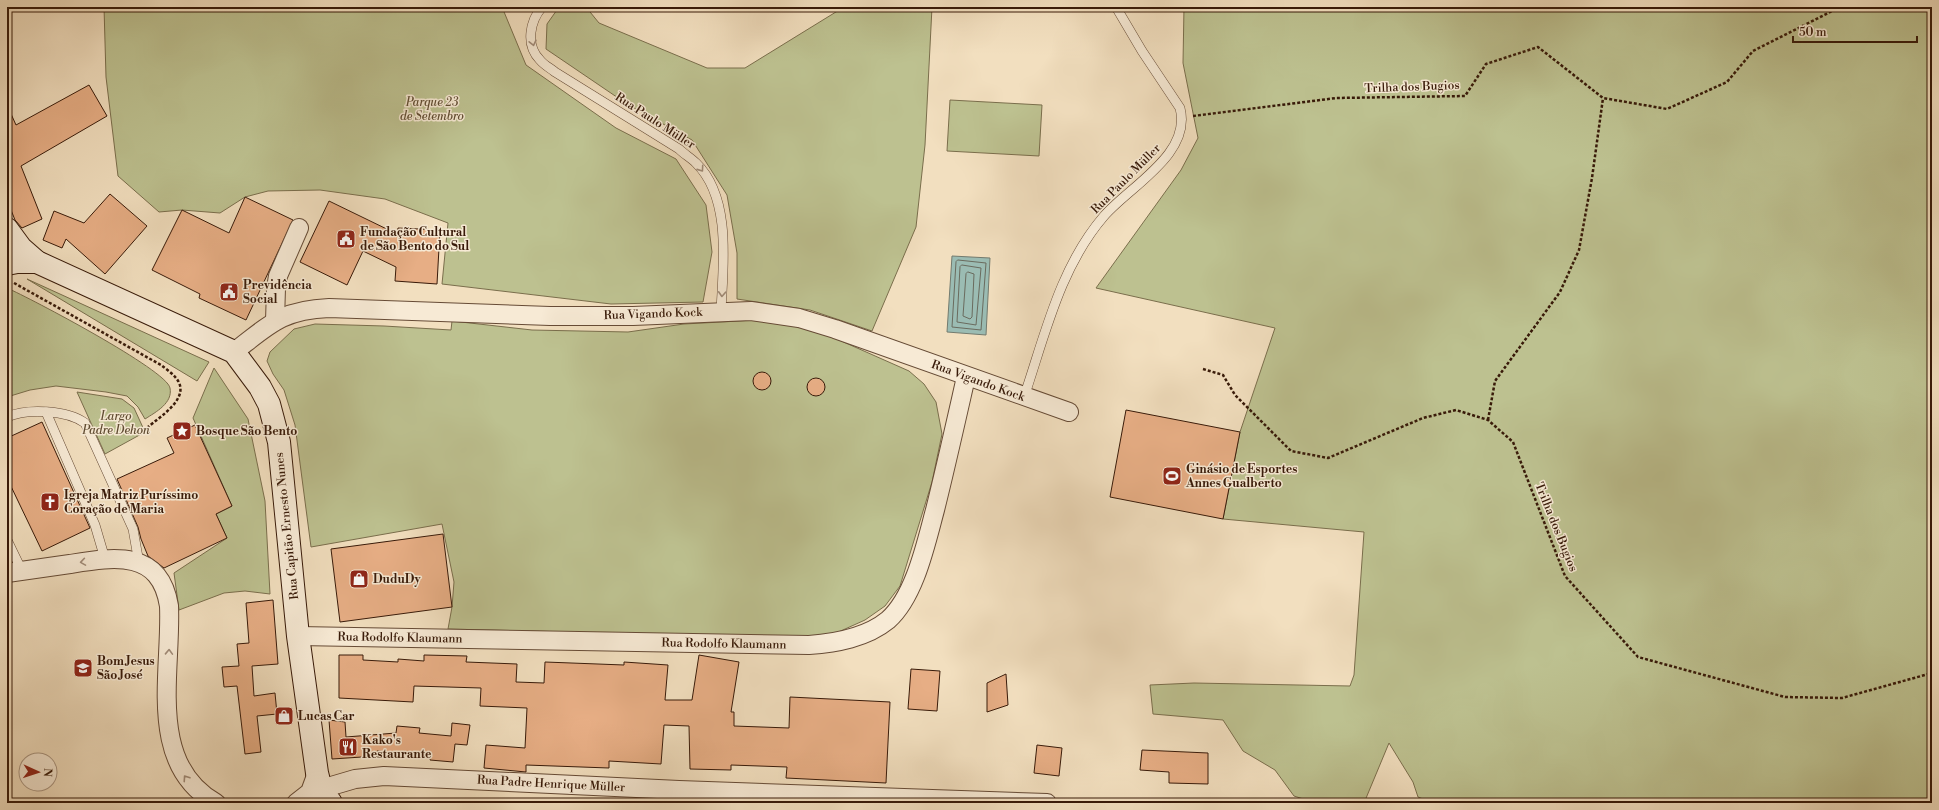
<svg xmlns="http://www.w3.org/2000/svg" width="1939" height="810" viewBox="0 0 1939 810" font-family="'Libre Bodoni',serif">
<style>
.green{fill:#bdc190;stroke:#7a6e4c}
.water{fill:#9bbcb3;stroke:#737b6f}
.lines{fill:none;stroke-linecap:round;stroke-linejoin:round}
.shore{stroke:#6a6b5e;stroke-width:1}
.building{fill:#e7ae85;stroke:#381a09}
.lane-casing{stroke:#664b36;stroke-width:10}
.street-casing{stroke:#664b36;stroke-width:20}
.secondary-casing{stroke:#381a09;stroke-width:24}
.path{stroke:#381a09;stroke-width:2.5;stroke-dasharray:3 2;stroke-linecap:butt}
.lane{stroke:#f7ead5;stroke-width:9}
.street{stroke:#f7ead5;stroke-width:18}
.secondary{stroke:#f7ead5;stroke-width:22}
.oneway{stroke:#a18c79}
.labels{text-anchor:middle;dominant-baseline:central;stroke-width:3;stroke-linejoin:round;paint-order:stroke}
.street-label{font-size:12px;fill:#381a09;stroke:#f7ead5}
.park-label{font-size:12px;font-style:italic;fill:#604c32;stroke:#f7ead5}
.poi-label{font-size:12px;font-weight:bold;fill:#381a09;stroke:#f7ead5;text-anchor:start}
</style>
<rect width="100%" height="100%" fill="#f2dfbf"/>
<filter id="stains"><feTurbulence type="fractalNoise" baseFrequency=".005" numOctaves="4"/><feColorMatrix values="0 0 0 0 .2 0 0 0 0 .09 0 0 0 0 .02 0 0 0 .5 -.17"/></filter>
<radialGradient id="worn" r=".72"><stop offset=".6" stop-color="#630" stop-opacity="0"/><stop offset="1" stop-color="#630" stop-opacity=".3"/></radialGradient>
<g class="green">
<path d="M104,7h398l24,58 90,63 60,31 30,46 6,47 -9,50 -92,2 -169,-20 6,-61 -63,-24 -65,-9 -52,1 -23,6 -25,16 -38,-3 -23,2 -41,-36 -12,-99z"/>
<path d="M559,7h27l13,16 108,45h38l99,-61h88l-7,138 -9,82 -44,104 -62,-21 -73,-11v-46l-10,-58 -35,-55 -65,-36 -81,-55 1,-25z"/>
<path d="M1184,7h748v796h-499l-15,-6 -5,-15 -24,-39 -25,60h-48l-22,-7 -19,-26 -32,-19 -20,-31 -70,-6 -3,-29 44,-2 156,3 4,-11 10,-143 -141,-13 17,-87 35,-104 -179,-40 85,-118 17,-32 -15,-75z"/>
<path d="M950,100l92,5 -3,51 -92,-5z"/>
<path d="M27,279l182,83 -12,19z"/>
<path d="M7,288c23,10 160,82 163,100 3,15 -14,24 -25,31l-7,-12 -11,-11 -21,-4 -50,-6 -26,4 -23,7z"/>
<path d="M777,319l35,9 97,43 15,13 12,18 6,32 -10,48 -32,104 -15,20 -20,14 -31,14 -25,4 -361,-9 4,-22 2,-25 -12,-58 -131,23 -16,-122 -11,-35 -11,-16 -6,-13 3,-9 24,-23 21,-5 69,2 67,4 1,-9 80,9 96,2 56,-8z"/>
<path d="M214,368l34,51 17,82 5,93 -25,-3 -21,2 -45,17 -5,-37 53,-35 -11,-24 16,-8 -39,-88z"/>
<path d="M77,392l45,7 12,9 11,24 -40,22z"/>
</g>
<path class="water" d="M952,256l38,2 -4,77 -39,-3z"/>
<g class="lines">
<g class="shore">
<path d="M958,260l28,3 -5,67 -29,-3 4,-65z"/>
<path d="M962,265l19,3 -5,57 -19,-3 3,-55z"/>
<path d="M968,272l6,2 -2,43 -2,2 -7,-3 3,-42z"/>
</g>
</g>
<g class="building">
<path d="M89,85l18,31 -86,50 21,53 -20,9 -7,-8 -8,-20v-95l9,20z"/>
<path d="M110,194l37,32 -42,48 -39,-35 -4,9 -19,-8 11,-29 30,12z"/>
<path d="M245,197l48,23 -47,100 -47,-22 1,-4 -48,-24 30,-60 47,23z"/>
<path d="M329,201l68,33 1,-6 42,2 -3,54 -42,-3 1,-14 -33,-16 -16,34 -47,-23z"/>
<circle cx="762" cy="381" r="9"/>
<circle cx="816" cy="387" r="9"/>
<path d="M1126,410l114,22 -17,87 -113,-22z"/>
<path d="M42,422l48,106 -48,23 -35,-73v-40z"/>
<path d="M195,425l37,81 -16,8 11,24 -63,30 -16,-12 -7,-17 -3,-12 -21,-48 57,-26 -7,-15z"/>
<path d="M443,534l9,73 -112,15 -9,-73z"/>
<path d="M273,600l5,64 -26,2 2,30 21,-3 2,21 -20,2 4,36 -16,2 -8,-68 -13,1 -2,-20 17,-1 -2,-22 12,-1 -3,-40z"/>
<path d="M339,655h24v5l35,2v-3l26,2v-6l43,1 -1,6 51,2 -1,18 28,1 1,-21 79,3v-3l44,3 -3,35h27l7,-45 40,7 -8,50h3v14l55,2 1,-31 100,5 -4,81 -100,-5 1,-11 -56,-2v5l-41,-1 -1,-43 -25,-1 -3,39 -52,-3v7l-83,-3v7l-42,-4 2,-23 39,3 2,-40 -47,-2 1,-18 -67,-2 -1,16 -74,-4z"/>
<path d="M911,669l29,2 -3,40 -29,-2z"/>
<path d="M1006,674l2,31 -21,7v-29z"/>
<path d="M329,720l16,2 1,15 50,-4 1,-7 23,2 -1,5 32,3 1,-13 18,2 -3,20 -12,-1 -2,18 -23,-2v-5l-53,-4v5l-45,3z"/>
<path d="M1037,745l25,3 -3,28 -25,-3z"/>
<path d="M1142,750l66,3v31l-39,-1v-11l-29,-2z"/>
</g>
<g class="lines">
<g class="lane-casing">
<g id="lane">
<path d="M542,7c-12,14 -17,38 -2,53 4,5 10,8 15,12l124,77c5,5 12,9 17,14 36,35 27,103 25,148"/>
<path d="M1024,397c21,-62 36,-130 80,-181 26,-30 88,-62 76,-108l-38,-57 -26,-44"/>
<path d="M46,412l49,113 10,34"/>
<path d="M7,417c20,-9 60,-7 78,6l48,106 6,34"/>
<path d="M7,540l15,31"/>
</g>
</g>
<g class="street-casing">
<g id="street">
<path d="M275,321l1,-33 2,-12 21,-48"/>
<path d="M234,352c36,-28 48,-42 95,-44l221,8h83l118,-5 48,7 36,11 234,83"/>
<path d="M7,573c21,-3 42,-6 63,-9 44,-7 90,-15 99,42 3,66 -23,158 47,197"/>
<path d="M298,636l511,9c27,-2 57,-7 79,-25 27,-24 38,-77 47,-110 11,-44 21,-89 31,-133"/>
<path d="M321,789l34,-10 29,-3 295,14 368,13"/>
<path d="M296,803l14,-11 7,-19"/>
</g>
</g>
<g class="secondary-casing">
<g id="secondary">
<path d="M7,229l14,19 16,14 197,90 26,35 9,17 10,38 19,194 19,137 4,16 10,14"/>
<path d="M7,264l10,-2h20"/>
</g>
</g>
<g class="path">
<path d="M1193,116l143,-18 129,-2 21,-32 52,-17 65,51 64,11 60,-27 26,-31 87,-44"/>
<path d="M14,283l147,82c5,4 11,8 15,13 16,19 -15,38 -28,49"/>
<path d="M1203,369l20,6 12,20 56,56 37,7 95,-40 33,-8 32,10 25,22 52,134 73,81 147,40 57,1 90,-25"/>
<path d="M1488,420l7,-39 65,-89 19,-42 13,-72 11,-80"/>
</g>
<use href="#lane" class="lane"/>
<use href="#street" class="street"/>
<use href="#secondary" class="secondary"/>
</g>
<defs><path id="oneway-chevron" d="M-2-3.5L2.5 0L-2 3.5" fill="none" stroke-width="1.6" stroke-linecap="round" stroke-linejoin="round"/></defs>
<g class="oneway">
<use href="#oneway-chevron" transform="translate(533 43) rotate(77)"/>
<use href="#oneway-chevron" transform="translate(701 169) rotate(55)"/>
<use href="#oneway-chevron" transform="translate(722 294) rotate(93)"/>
<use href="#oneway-chevron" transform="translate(83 562) rotate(171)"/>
<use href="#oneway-chevron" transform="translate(169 652) rotate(-88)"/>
<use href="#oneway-chevron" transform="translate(186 778) rotate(-124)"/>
</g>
<defs>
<g id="civic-square" transform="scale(1)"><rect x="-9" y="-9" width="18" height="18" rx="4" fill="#8f2418" stroke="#f7ead5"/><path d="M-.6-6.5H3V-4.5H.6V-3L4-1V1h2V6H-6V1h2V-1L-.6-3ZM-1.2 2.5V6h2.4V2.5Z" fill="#fff"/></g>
<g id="sight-square" transform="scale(1)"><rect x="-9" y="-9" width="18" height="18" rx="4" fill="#8f2418" stroke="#f7ead5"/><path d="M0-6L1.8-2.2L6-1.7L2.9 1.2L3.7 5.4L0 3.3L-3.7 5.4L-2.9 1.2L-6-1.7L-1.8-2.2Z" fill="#fff"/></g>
<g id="stadium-square" transform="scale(1)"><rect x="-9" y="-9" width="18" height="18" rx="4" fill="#8f2418" stroke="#f7ead5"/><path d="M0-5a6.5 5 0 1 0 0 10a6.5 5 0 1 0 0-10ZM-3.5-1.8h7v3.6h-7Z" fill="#fff"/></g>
<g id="church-square" transform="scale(1)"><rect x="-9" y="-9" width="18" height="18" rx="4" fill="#8f2418" stroke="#f7ead5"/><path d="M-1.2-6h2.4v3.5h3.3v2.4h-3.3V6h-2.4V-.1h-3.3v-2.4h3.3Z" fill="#fff"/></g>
<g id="shop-square" transform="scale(1)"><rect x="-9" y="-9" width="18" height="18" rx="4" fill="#8f2418" stroke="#f7ead5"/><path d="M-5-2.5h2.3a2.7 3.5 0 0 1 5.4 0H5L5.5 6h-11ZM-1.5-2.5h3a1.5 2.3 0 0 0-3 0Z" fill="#fff"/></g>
<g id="school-square" transform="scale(1)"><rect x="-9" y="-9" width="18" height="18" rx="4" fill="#8f2418" stroke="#f7ead5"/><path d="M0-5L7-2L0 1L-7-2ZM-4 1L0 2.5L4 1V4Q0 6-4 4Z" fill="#fff"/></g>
<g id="restaurant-square" transform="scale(1)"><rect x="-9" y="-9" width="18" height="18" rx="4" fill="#8f2418" stroke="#f7ead5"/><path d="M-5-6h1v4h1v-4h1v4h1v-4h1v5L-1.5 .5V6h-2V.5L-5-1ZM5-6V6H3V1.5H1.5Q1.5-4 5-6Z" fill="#fff"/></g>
</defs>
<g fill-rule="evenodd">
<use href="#civic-square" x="346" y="239"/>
<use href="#civic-square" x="229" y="292"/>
<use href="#sight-square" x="182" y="431"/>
<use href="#stadium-square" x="1172" y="476"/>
<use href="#church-square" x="50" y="502"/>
<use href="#shop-square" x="359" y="579"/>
<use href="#school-square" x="83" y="668"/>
<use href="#shop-square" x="284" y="716"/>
<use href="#restaurant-square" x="348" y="747"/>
</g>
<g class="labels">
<g class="street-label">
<text transform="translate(1412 87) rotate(-2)">Trilha dos Bugios</text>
<text transform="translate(655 121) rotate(33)">Rua Paulo Müller</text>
<text transform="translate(1126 179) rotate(-45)">Rua Paulo Müller</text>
<text transform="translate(653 314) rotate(-2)">Rua Vigando Kock</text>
<text transform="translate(978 381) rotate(20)">Rua Vigando Kock</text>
<text transform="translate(287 526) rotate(-96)">Rua Capitão Ernesto Nunes</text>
<text transform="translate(1556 527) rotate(68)">Trilha dos Bugios</text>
<text transform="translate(400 638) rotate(1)">Rua Rodolfo Klaumann</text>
<text transform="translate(724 644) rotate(1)">Rua Rodolfo Klaumann</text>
<text transform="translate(551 784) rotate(3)">Rua Padre Henrique Müller</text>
</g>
<g class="park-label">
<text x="432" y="102">Parque 23<tspan x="432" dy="14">de Setembro</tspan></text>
<text x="116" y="416">Largo<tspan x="116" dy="14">Padre Dehon</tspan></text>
</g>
<g class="poi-label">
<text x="360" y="232">Fundação Cultural<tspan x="360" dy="14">de São Bento do Sul</tspan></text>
<text x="243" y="285">Previdência<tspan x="243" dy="14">Social</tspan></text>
<text x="196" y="431">Bosque São Bento</text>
<text x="1186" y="469">Ginásio de Esportes<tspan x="1186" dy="14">Annes Gualberto</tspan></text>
<text x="64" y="495">Igreja Matriz Puríssimo<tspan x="64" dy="14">Coração de Maria</tspan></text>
<text x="373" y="579">DuduDy</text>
<text x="97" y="661">Bom Jesus<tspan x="97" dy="14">São José</tspan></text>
<text x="298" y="716">Lucas Car</text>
<text x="362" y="740">Kako's<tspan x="362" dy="14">Restaurante</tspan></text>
</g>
</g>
<rect width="1939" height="810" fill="none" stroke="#f2dfbf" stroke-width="24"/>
<rect x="8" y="8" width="1923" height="794" fill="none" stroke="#381a09" stroke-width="2"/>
<rect x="12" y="12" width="1915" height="786" fill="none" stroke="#381a09"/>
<g transform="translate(38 772) rotate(93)"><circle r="19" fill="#f7ead5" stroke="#ab9783"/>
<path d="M0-3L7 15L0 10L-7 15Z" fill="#8f2418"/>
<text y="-6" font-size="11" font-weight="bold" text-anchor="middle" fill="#381a09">N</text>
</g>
<path d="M1793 36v6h124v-6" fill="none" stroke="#381a09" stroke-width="2"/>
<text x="1799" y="36" font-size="12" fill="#381a09" stroke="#f7ead5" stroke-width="3" paint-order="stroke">50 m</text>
<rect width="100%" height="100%" filter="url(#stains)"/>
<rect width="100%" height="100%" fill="url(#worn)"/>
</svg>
